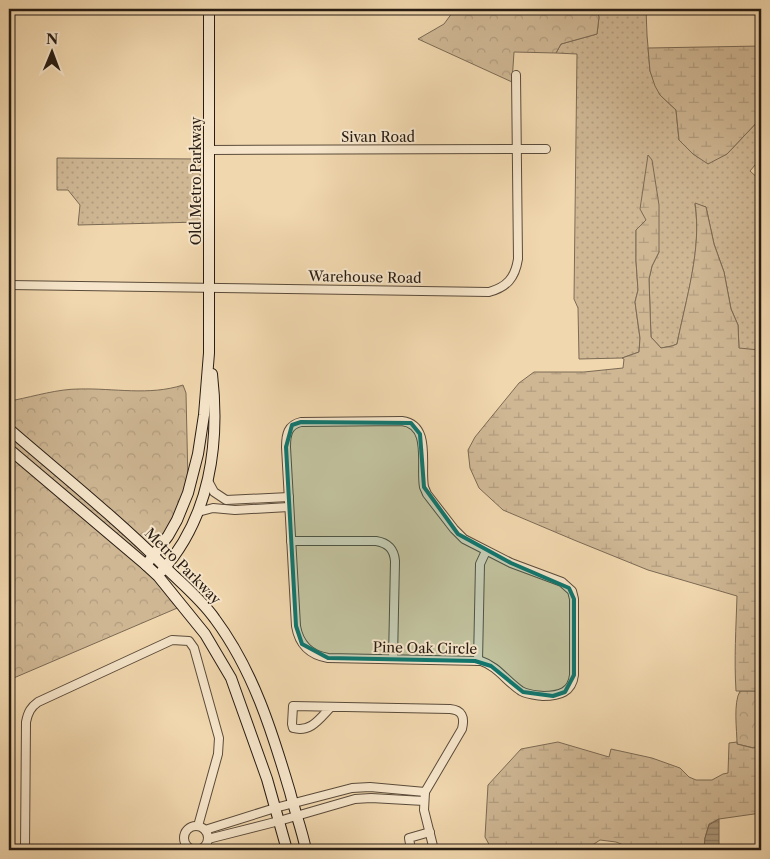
<svg xmlns="http://www.w3.org/2000/svg" width="770" height="859" viewBox="0 0 770 859" font-family="'Libre Caslon Text',serif">
<style>
.grass{fill:url(#grass-dots);stroke:#7b6a54}
.forest{fill:url(#forest-crowns);stroke:#7b6a54}
.wetland{fill:url(#wetland-marsh);stroke:#7b6a54}
.water{fill:url(#water-rules);stroke:#776650}
.lines{fill:none;stroke-linecap:round;stroke-linejoin:round}
.street-casing{stroke:#5a4b3a;stroke-width:10}
.secondary-casing{stroke:#271c13;stroke-width:12}
.street{stroke:#f6e5ca;stroke-width:8}
.secondary{stroke:#f6e5ca;stroke-width:10}
.marked{fill:#0f766e;fill-opacity:0.2;stroke:#0f766e;stroke-width:4;stroke-linejoin:round}
.labels{text-anchor:middle;dominant-baseline:central;stroke-width:4;stroke-linejoin:round;paint-order:stroke}
.street-label{font-size:14px;fill:#271c13;stroke:#f6e5ca}
</style>
<defs>
<pattern id="grass-dots" width="8" height="8" patternUnits="userSpaceOnUse" patternTransform="scale(1.25)"><rect width="8" height="8" fill="#cfb794"/><path d="M2 2h.1M6 6h.1" fill="none" stroke="#b29d7f" stroke-width="1.8" stroke-linecap="round"/></pattern>
<pattern id="forest-crowns" width="20" height="18" patternUnits="userSpaceOnUse" patternTransform="scale(1.25)"><rect width="20" height="18" fill="#cfb794"/><path d="M2 6a3 3 0 1 1 6 0M12 15a3 3 0 1 1 6 0" fill="none" stroke="#b29d7f"/></pattern>
<pattern id="wetland-marsh" width="20" height="14" patternUnits="userSpaceOnUse" patternTransform="scale(1.25)"><rect width="20" height="14" fill="#cfb794"/><path d="M1 5h8M5 5V1M11 12h8M15 12V8" fill="none" stroke="#b29d7f"/></pattern>
<pattern id="water-rules" width="6" height="5" patternUnits="userSpaceOnUse" patternTransform="scale(1.25)"><rect width="6" height="5" fill="#ac9779"/><path d="M0 2.5h6" fill="none" stroke="#8c7a62"/></pattern>
</defs>
<rect width="100%" height="100%" fill="#f1d7ae"/>
<filter id="stains"><feTurbulence type="fractalNoise" baseFrequency=".004" numOctaves="4"/><feColorMatrix values="0 0 0 0 .2 0 0 0 0 .09 0 0 0 0 .02 0 0 0 .5 -.17"/></filter>
<radialGradient id="worn" r=".72"><stop offset=".6" stop-color="#630" stop-opacity="0"/><stop offset="1" stop-color="#630" stop-opacity=".3"/></radialGradient>
<g class="grass">
<path d="M596,9h50l1,26 3,36 10,24 16,15 3,30 14,14 15,9 19,-9 34,-36v40l-11,13 11,10v58l-5,9 5,19v71l-2,12 -20,-1 -1,-24 -7,-16 -7,-37 -10,-28 -8,-37 -11,-3c7,46 -9,95 -18,140l-5,2 -11,2 -10,-11 -2,-58 3,-13 7,-14 -13,-32 -10,10v31l2,29 -3,12 5,36 -1,14 -17,6 -43,1 -1,-51 -4,-9 3,-245 -21,-1 5,-9 36,-10 2,-17z"/>
<path d="M57,158l143,1v63l-122,3 2,-20 -12,-15h-11z"/>
</g>
<g class="forest">
<path d="M455,9h141l3,8 -2,17 -36,10 -5,9 -42,-1 -2,30 -94,-43 26,-15z"/>
<path d="M183,385l3,8 2,90 -14,36 -20,30 -145,-125v-24h6c20,-4 43,-11 64,-11 35,-1 70,7 104,-4z"/>
<path d="M9,434l140,122 -3,4 -137,-116z"/>
<path d="M9,454l135,114 38,38 -173,74z"/>
<path d="M740,691h21v55l-7,2 -17,-4c0,-14 -4,-41 3,-53z"/>
</g>
<g class="wetland">
<path d="M761,46v72l-34,36 -19,10 -15,-10 -14,-14 -3,-30 -16,-15 -5,-9 -5,-15 -2,-23z"/>
<path d="M648,155l4,5 7,45v47l-7,14 -3,13 2,58 10,11 11,-2 5,-2c9,-46 25,-95 18,-141l11,4 8,37 10,28 7,37 7,16 1,23 20,2 2,-12v353h-25c-2,-32 0,-63 1,-95l-89,-26 -74,-30 -71,-30 -24,-22 -9,-20 -2,-18 7,-13 44,-54 15,-11h50l39,-4 1,-9 -2,-1 17,-6 1,-14 -5,-36 3,-12 -2,-29v-31l10,-10 -6,-11z"/>
<path d="M558,742l51,15 2,-8 41,9 28,10 9,9 7,3h16l11,-6 5,-1 1,-30 8,-1v2l16,4 8,-2v67l-42,6 -10,5 -4,14 -1,12h-68l-20,-8 -16,-2 -15,10h-93l-7,-13 3,-52 33,-36z"/>
</g>
<path class="water" d="M719,819v31h-15l1,-12 4,-13z"/>
<g class="lines">
<g class="street-casing">
<g id="street">
<path d="M209,150l337,-1"/>
<path d="M9,285l480,7c18,-5 26,-14 29,-33l-2,-184"/>
<path d="M402,421c30,4 18,44 22,66l3,7 27,35 10,10 47,24 51,19 10,9 2,8v76c-2,17 -14,21 -31,21 -7,-1 -15,-1 -22,-5 -14,-9 -24,-25 -40,-30l-153,-3c-18,-3 -29,-14 -32,-32l-10,-179c0,-13 2,-22 15,-25z"/>
<path d="M208,481l6,11 12,8 63,-3"/>
<path d="M198,512l15,-4 22,2 54,-3"/>
<path d="M291,541h85c12,2 18,8 19,20l-2,98"/>
<path d="M478,661l2,-97 6,-13"/>
<path d="M331,707c-11,11 -20,26 -38,21l-1,-4 1,-18 157,3c12,1 15,8 12,20l-37,63 -1,18 10,40"/>
<circle cx="196" cy="838" r="12"/>
<path d="M205,830l70,-22 77,-20 18,-1 55,5"/>
<path d="M208,839l71,-18 76,-22 16,-1 53,3"/>
<path d="M25,850l1,-128c2,-10 5,-15 12,-20l134,-62 17,1 5,7 25,90 -1,16 -20,72"/>
<path d="M411,850l-2,-12 21,-6"/>
</g>
</g>
<g class="secondary-casing">
<g id="secondary">
<path d="M9,429c52,45 107,89 156,138 17,17 36,32 50,52 38,51 57,112 75,173 5,20 12,38 16,58"/>
<path d="M9,449l137,116 12,11 47,58 26,44 36,101 20,71"/>
<path d="M146,565l22,-29 9,-16 11,-27 10,-39 6,-39 5,-62v-344"/>
<path d="M162,571c48,-54 58,-127 50,-197"/>
</g>
</g>
<use href="#street" class="street"/>
<use href="#secondary" class="secondary"/>
</g>
<path class="marked" d="M301,422l110,1 9,11 4,53 34,47 53,29 58,25 5,11v76l-9,17 -12,4 -30,-4 -32,-26 -16,-5 -147,-3 -26,-14 -6,-18 -10,-179 6,-22z"/>
<g class="labels">
<g class="street-label">
<text x="378" y="137">Sivan Road</text>
<text transform="translate(196 181) rotate(-90)">Old Metro Parkway</text>
<text transform="translate(365 277) rotate(1)">Warehouse Road</text>
<text transform="translate(183 566) rotate(45)">Metro Parkway</text>
<text transform="translate(425 648) rotate(1)">Pine Oak Circle</text>
</g>
</g>
<rect width="770" height="859" fill="none" stroke="#f1d7ae" stroke-width="30"/>
<rect x="10" y="10" width="750" height="839" fill="none" stroke="#271c13" stroke-width="2.5"/>
<rect x="15" y="15" width="740" height="829" fill="none" stroke="#271c13"/>
<g transform="translate(52 52) rotate(1)" stroke="#f6e5ca" stroke-width="4" paint-order="stroke">
<path d="M0-4L9 19L0 12L-9 19Z" fill="#271c13"/>
<text y="-8" font-size="14" font-weight="bold" text-anchor="middle" fill="#271c13">N</text>
</g>
<rect width="100%" height="100%" filter="url(#stains)"/>
<rect width="100%" height="100%" fill="url(#worn)"/>
</svg>
